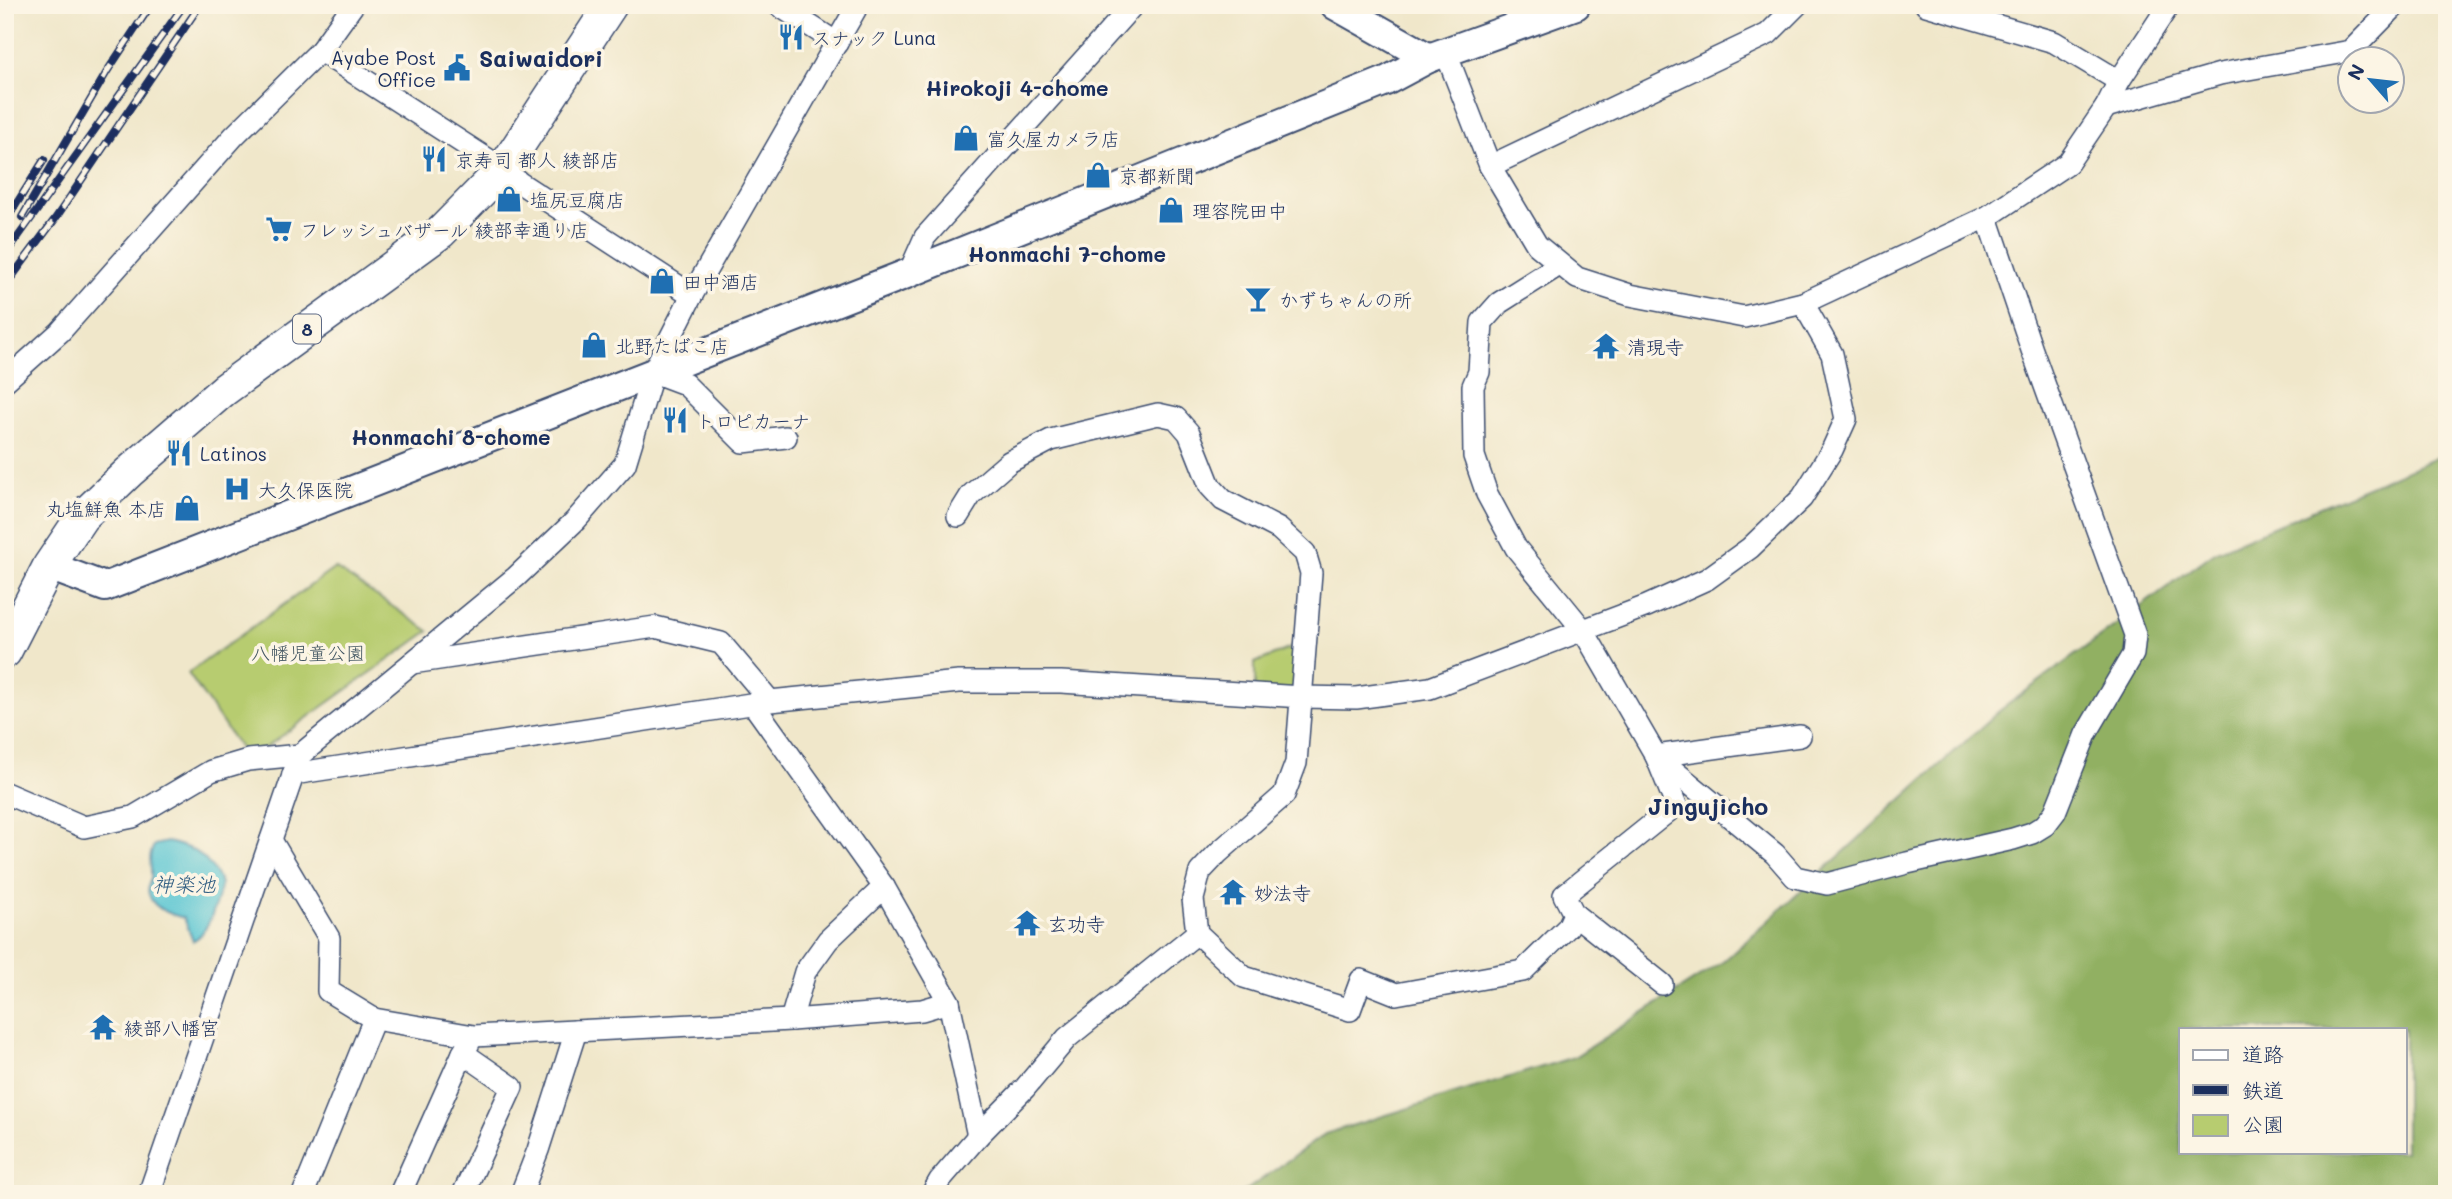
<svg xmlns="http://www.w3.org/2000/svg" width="2452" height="1199" viewBox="0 0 2452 1199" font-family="Mali,'Klee One',sans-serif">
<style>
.green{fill:#b7cc70;stroke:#697e67;stroke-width:2}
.forest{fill:#91b062;stroke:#567060;stroke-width:2;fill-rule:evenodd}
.water{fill:#5ac6d3;stroke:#3a7a98;stroke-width:2}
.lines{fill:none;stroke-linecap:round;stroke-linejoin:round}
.street-casing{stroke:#3b4b6e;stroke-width:24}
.secondary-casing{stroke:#3b4b6e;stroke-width:32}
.primary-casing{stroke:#3b4b6e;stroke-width:35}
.street{stroke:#fff;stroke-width:21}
.secondary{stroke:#fff;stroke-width:28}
.primary{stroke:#fff;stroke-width:32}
.rail-casing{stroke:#1b2f5e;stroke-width:8}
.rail{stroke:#fcf5e5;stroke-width:5;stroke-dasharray:16;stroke-linecap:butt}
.labels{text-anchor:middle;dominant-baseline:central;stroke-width:7;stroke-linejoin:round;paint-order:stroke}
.shield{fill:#fcf5e5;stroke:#5e6a86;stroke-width:2}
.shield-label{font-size:18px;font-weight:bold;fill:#1b2f5e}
.poi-label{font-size:19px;fill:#1b2f5e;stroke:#fcf5e5;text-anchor:start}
.park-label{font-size:19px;fill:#425662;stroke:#fcf5e5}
.neighbourhood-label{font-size:21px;font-weight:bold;fill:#1b2f5e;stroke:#fcf5e5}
.water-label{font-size:21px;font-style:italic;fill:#2e5c81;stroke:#fcf5e5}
.quarter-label{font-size:23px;font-weight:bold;fill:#1b2f5e;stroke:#fcf5e5}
</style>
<rect width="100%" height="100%" fill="#fcf5e5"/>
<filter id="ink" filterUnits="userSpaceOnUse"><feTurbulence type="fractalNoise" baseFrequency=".0143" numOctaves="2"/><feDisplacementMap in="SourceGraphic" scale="14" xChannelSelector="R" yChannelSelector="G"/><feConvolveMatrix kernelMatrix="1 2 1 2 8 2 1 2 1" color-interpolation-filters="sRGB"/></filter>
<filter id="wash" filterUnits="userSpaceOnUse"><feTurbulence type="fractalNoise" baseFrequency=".00686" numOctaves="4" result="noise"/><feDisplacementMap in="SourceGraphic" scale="28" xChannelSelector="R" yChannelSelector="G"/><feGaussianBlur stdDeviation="1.57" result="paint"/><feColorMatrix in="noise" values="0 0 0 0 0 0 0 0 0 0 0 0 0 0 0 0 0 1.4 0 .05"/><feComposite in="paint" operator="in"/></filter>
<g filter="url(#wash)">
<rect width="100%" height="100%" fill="#f0e7ca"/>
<g class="green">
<path d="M335,568l94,63 -181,129 -60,-87z"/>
<path d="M1305,642l-3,55 -47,-2v-32z"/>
</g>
<path class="forest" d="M2447,453v741h-1206l84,-60 249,-77 150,-96 275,-250 217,-160zM2181,1029h224v123h-224z"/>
<path class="water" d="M167,842c30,6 40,15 54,41 -5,20 -10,47 -28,58l-9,-23c-15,-4 -36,-11 -36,-30 0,-4 3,-7 3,-11 1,-15 -4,-17 3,-32z"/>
</g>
<g filter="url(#ink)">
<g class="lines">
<g class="street-casing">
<g id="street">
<path d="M778,5l59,38"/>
<path d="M1926,5l128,37 65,39"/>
<path d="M320,51l183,118 17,14 172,112"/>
<path d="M1446,53l44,113 47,79 40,33 53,17 114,22 59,-14 184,-86 81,-54 38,-56 13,-26 50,-76"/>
<path d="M2106,107l114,-33 131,-23 45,-46"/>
<path d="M1490,166l278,-132 29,-29"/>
<path d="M1559,265l-60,38 -17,19 -3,50 -6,14 1,70 13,38 29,54 67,82 73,126 119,98 20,23 32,7 80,-21 106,-24 19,-6 13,-8 10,-13 31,-78 47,-80 2,-19 -103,-285 -45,-133"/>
<path d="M909,273l16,-36 208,-232"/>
<path d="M653,372l32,12 58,58 43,-5"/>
<path d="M5,381l55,-49 174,-196 86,-85 33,-46"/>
<path d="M958,516l13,-21 38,-33 42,-22 107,-26 18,4 13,15 21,53 13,14 56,29 26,24 6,20 -15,190 -12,32 -66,58 -18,19 -7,27 4,34 47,44 106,33 11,-30 35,14 127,-23 45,-44 6,-13 -10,-19 112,-90 -20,-49 144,-20"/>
<path d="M412,663l243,-36 66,16 49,58"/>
<path d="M753,704l131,183 65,115 29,134"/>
<path d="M293,774l477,-73 189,-19h102l241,15 54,1 74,-10 217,-82 60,-27 43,-31 52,-50 30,-48 14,-31 -14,-65 -29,-51"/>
<path d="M5,793l79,34 49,-10 78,-46 37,-11 52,-5"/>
<path d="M271,840l58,98 -1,53 46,28 100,17 317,-16 131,-10 27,-8"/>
<path d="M1574,914l88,70"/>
<path d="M791,1020l14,-48 23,-32 56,-53"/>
<path d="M149,1194l151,-439 216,-178 59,-56 50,-57 28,-92 39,-77 166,-290"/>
<path d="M303,1194l71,-175"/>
<path d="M400,1194l63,-141 6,-10"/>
<path d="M463,1194l49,-107 -49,-34"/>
<path d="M521,1194l17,-44 38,-119"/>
<path d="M932,1194l8,-14 38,-44 47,-48 42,-50 130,-105"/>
</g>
</g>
<g class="secondary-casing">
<g id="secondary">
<path d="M1335,5l94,53"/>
<path d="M49,566l56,21 804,-314 477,-192 43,-23 147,-53"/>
</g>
</g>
<g class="primary-casing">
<path id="primary" d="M5,652l44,-86 33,-49 47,-45 95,-82 217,-158 62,-63 108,-164"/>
</g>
<use href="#street" class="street"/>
<use href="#secondary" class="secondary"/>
<use href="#primary" class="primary"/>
<g class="rail-casing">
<g id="rail">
<path d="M22,217l86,-147 43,-65"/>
<path d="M5,222l39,-62"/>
<path d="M5,255l179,-250"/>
<path d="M5,286l50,-67 145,-214"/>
</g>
</g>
<use href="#rail" class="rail"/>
</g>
</g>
<defs>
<g id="restaurant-bare" transform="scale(2.1)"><path d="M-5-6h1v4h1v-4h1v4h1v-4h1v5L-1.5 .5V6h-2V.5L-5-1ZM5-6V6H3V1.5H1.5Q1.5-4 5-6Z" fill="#1f6fb2" stroke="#fcf5e5" stroke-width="2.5" paint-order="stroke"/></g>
<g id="civic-bare" transform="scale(2.1)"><path d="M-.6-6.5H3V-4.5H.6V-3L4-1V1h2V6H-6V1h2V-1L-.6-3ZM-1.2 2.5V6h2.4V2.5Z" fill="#1f6fb2" stroke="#fcf5e5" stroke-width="2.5" paint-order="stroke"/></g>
<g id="shop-bare" transform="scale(2.1)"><path d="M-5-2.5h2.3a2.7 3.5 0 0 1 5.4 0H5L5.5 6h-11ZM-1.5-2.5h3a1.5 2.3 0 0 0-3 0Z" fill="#1f6fb2" stroke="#fcf5e5" stroke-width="2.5" paint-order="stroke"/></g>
<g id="supermarket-bare" transform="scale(2.1)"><path d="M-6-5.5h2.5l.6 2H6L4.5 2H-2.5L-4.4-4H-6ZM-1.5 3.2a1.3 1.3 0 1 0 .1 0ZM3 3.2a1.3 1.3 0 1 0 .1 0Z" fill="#1f6fb2" stroke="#fcf5e5" stroke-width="2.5" paint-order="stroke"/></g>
<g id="bar-bare" transform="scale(2.1)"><path d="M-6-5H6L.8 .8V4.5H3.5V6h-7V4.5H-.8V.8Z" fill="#1f6fb2" stroke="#fcf5e5" stroke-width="2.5" paint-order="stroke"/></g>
<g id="temple-bare" transform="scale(2.1)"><path d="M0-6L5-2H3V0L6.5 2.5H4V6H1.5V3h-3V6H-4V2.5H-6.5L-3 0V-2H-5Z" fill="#1f6fb2" stroke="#fcf5e5" stroke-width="2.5" paint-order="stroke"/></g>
<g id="hospital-bare" transform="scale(2.1)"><path d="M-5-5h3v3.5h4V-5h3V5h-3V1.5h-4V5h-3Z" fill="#1f6fb2" stroke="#fcf5e5" stroke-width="2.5" paint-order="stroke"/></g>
</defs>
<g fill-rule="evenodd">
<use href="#restaurant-bare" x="791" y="37"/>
<use href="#civic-bare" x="457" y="68"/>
<use href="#shop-bare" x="966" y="138"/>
<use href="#restaurant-bare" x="434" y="159"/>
<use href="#shop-bare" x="1098" y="175"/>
<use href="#shop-bare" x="509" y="199"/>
<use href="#shop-bare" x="1171" y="210"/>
<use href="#supermarket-bare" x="279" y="229"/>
<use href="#shop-bare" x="662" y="281"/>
<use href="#bar-bare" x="1258" y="299"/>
<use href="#shop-bare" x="594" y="345"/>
<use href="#temple-bare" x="1606" y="346"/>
<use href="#restaurant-bare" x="675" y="420"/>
<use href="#restaurant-bare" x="179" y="453"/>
<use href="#hospital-bare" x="237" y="489"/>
<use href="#shop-bare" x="187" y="508"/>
<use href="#temple-bare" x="1233" y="892"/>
<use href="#temple-bare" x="1027" y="923"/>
<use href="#temple-bare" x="103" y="1027"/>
</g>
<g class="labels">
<rect class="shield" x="293" y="314.5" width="28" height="29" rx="5"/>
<g class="shield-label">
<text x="307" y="329">8</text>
</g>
<g class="poi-label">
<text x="812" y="37">スナック Luna</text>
<text x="436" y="57" text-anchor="end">Ayabe Post<tspan x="436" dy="22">Office</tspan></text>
<text x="987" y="138">富久屋カメラ店</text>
<text x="455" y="159">京寿司 都人 綾部店</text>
<text x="1119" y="175">京都新聞</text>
<text x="530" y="199">塩尻豆腐店</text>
<text x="1192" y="210">理容院田中</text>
<text x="300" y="229">フレッシュバザール 綾部幸通り店</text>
<text x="683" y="281">田中酒店</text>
<text x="1279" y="299">かずちゃんの所</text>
<text x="615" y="345">北野たばこ店</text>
<text x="1627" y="346">清現寺</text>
<text x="696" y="420">トロピカーナ</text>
<text x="200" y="453">Latinos</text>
<text x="258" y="489">大久保医院</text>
<text x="166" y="508" text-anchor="end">丸塩鮮魚 本店</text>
<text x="1254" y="892">妙法寺</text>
<text x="1048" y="923">玄功寺</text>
<text x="124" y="1027">綾部八幡宮</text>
</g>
<g class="park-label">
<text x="308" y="652">八幡児童公園</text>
</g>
<g class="neighbourhood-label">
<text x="1017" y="87">Hirokoji 4-chome</text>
<text x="1067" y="253">Honmachi 7-chome</text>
<text x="451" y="436">Honmachi 8-chome</text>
</g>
<g class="water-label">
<text x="184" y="883">神楽池</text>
</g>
<g class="quarter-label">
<text x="541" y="58">Saiwaidori</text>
<text x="1708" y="806">Jingujicho</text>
</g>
</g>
<rect width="2452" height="1199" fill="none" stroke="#fcf5e5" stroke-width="28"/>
<rect x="2179" y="1028" width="228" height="126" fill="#fcf5e5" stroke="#a2a6af" stroke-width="2"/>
<rect x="2193" y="1050" width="35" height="10" fill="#ffffff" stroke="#a2a6af" stroke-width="2"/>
<text x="2242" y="1062" font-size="21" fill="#1b2f5e">道路</text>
<rect x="2193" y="1085" width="35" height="10" fill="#1b2f5e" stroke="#a2a6af" stroke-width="2"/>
<text x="2242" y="1098" font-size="21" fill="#1b2f5e">鉄道</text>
<rect x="2193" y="1115" width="35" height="21" fill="#b7cc70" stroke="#a2a6af" stroke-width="2"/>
<text x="2242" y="1132" font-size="21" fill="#1b2f5e">公園</text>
<g transform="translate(2371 80) rotate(298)"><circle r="33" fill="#fcf5e5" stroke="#a2a6af" stroke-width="2"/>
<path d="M0-5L12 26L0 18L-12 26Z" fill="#1f6fb2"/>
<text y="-10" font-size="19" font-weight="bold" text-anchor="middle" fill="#1b2f5e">N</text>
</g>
</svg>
